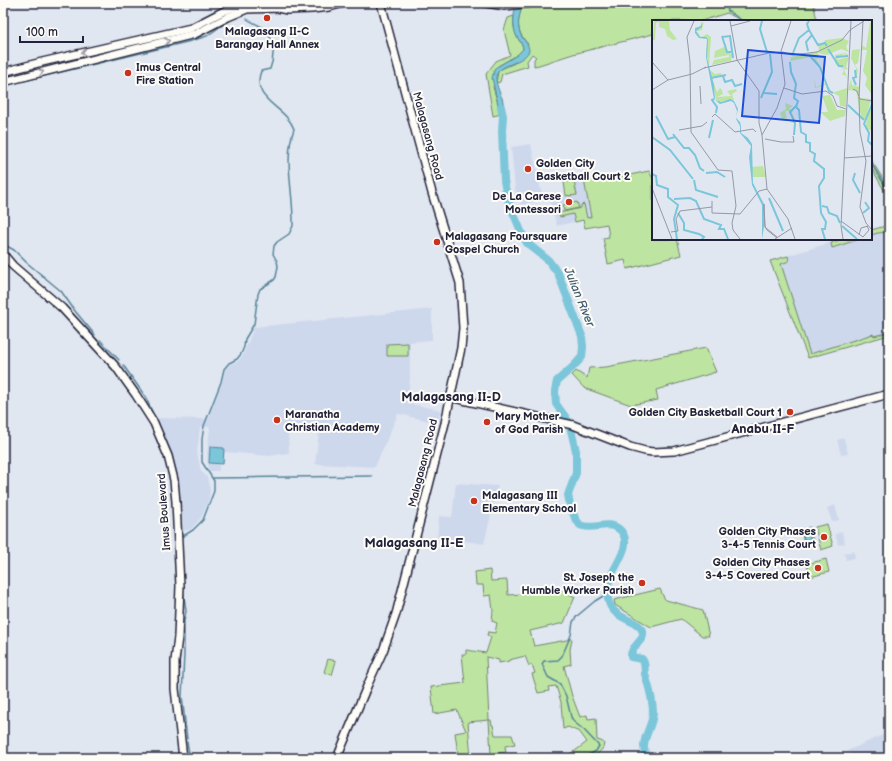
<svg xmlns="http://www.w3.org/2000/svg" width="892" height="761" viewBox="0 0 892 761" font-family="'Balsamiq Sans',sans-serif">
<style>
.built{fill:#ced8ed}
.green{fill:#bde5a1;stroke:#70846e}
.water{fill:#7bc6da;stroke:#57849a}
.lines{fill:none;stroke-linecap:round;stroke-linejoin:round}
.stream{stroke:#57849a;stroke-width:1.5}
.river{stroke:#7bc6da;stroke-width:8}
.secondary-casing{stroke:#22223b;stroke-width:10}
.secondary{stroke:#fdfcf7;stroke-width:7}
.oneway{stroke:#9a9aa2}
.poi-dot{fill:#c8321e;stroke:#fdfcf7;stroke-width:1.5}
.labels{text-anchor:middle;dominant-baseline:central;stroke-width:4;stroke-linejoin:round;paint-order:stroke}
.poi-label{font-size:11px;font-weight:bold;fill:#22223b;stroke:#fdfcf7;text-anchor:start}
.street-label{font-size:11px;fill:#22223b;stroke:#fdfcf7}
.water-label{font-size:12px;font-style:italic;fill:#415b73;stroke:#fdfcf7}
.quarter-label{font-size:13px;font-weight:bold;fill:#22223b;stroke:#fdfcf7}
.inset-river{fill:none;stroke:#7bc6da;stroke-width:2}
.inset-road{fill:none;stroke:#9598a8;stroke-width:1}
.view{fill:#1d4ed8;fill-opacity:0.15;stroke:#1d4ed8;stroke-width:2}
.inset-edge{fill:none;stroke:#22223b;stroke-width:2}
</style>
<rect width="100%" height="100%" fill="#e1e7f1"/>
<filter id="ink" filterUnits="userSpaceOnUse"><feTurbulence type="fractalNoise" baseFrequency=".025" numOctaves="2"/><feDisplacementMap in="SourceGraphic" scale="8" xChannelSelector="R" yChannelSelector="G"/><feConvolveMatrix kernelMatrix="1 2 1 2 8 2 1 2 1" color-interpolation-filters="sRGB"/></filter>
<g filter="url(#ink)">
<g class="built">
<path d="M531,144l12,56 -22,5 -6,-16 -4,-42z"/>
<path d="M584,180l7,38 -34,8 -8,-27 17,-3 -2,-14z"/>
<path d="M889,225v110l-81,23 -38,-97 72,-22h29v-9z"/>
<path d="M432,309v31l-22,2v38l-3,23 34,7 -3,13 -31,-7 -1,-1 -8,-1 -23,53 -60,-3 5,-40 -32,3 1,26 -20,3 -44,-4 -1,11 -5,2v6h-9l-2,-3 -1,-14 3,-27h-10l-3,26 4,18 6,6 3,13 -1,10 -8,18 -10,11 -10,3 -2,-27 1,-11 -3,-17 -4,-18 -15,-41 50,1 15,-39 2,-10 5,-6 8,-3 5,-6 11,-28z"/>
<path d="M844,438l4,16 -7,1 -4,-15z"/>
<path d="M456,483l42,3 -14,58 -47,-7 2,-21 13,1z"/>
<path d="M835,505l4,15 -7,2 -5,-14z"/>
<path d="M842,532l3,11 -7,2 -3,-11z"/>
<path d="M854,551l1,7 -9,2 -2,-7z"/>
<path d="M889,732v26h-35l-7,-7z"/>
</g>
<g class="green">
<path d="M550,3h263l4,17 -75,1 -15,-8 -26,8h-48v13l-80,20 -34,11 -5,1v-7l2,-2 -4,-3 -5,7 1,5 -26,8 -2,8 -4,1 2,-11 3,-3 14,-6 13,-19c-12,-13 -11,-22 -6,-37z"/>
<path d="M514,16c-1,7 0,14 3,21 2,4 6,7 6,12l-6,6 -19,11 -5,21 8,27 -8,2 -7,-42 10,-13 14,-6 -6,-25 4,-12z"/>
<path d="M871,160l18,28v11l-18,-32z"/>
<path d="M649,171l4,8v60h24l4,16 -54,14 -2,-9 -17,4 -5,-26 6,-1 -2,-13 -22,4 -2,-8 -8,2 -2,-8 -13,3 -1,-4 22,-5v-3l3,-1 3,14 4,-1 -7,-37 41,-4z"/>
<path d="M574,181l3,14 -8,1v-1l-3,1 -2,-14z"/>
<path d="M577,202l2,6 -15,3 -1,-6z"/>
<path d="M889,225v7l-11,1 -7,2v-5z"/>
<path d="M842,239h18l-28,9 -1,-5z"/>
<path d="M788,256l1,5 -8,3 29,90 63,-20 1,2 15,-4v3l-81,23 -38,-97z"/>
<path d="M408,343v13h-21v-12z"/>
<path d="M706,348l10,24 -60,18 2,10 -27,5 -47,-17 -12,-13 4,-4 11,7 2,-10 17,-1z"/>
<path d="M827,524l6,22 -12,4 -6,-23z"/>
<path d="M810,527l4,19 -9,2 -4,-18z"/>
<path d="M826,559l3,13 -19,5 -3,-13z"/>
<path d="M490,570l1,11 16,-1 1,15 26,-2v-5h24l17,9 -11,26 -34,8 4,15 38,-7 -2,11 1,14 -7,2 8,30 8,21 7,-2 1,4 8,-1 1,22 4,1 3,2 -1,5 -9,10h-27v-3l8,-4 12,-9 -8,-11h-2l-9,-4 -5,2 -2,-27 -5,-16 -8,1 1,4 -11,2 -6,-19 3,-1 -3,-8 -3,1 -4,-10 -16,4v1l-10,2v-3l-13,-3 3,63h2l1,5h1l2,10h17l3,9 -10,2 1,6 -15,2 -2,-34 -21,2 3,36h-16l3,-4 -3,-21 11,-2 -9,-21 -23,4 -3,-27 34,-4 -3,-29h4v-4l20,3 5,-16 -4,-2 1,-3 7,1 2,-10 -5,-2 1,-11 -2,-15 -7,1 -1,-11h-7l-1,-13z"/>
<path d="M660,589l4,9 2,2 37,10 6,26h-7l-21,-17 -30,8 -36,-22 -1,-5z"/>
<path d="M328,659l8,2 -4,14 -8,-3z"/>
</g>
<g class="water">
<path d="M516,3l6,4c-3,10 -6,20 0,30 3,5 7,7 7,14 -6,13 -32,13 -33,26 0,8 3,14 6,21 2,6 2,13 2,19h-3l-9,-39 3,-10 22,-13 6,-6c0,-6 -5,-9 -7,-14 -4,-11 -2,-21 0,-32z"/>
<path d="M210,447l14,1 -1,16 -14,-1z"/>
<path d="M809,530l2,12 -6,1 -3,-12z"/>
</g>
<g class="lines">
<g class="stream">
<path d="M726,3l2,8 15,10"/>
<path d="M3,86l188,-45 16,-5 21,-15"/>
<path d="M871,163l18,29"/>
<path d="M3,244l11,6 12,12 35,29 14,20 20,24"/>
<path d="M100,340l19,20"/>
<path d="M123,365l22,31 11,24"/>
<path d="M213,478l159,-2"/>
<path d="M180,538l13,-8 10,-10 11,-29v-10l-12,-19v-23l2,-13 17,-44 3,-13 5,-6 8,-4 4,-5 3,-7 1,-8 9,-15 4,-30 2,-5 14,-9 2,-3 2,-11 -1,-5 -4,-7 1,-8 3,-4 12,-8 4,-8c1,-32 -10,-67 1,-97 -8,-23 -44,-28 -33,-58l9,-2c5,-13 5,-35 -10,-43 -5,-3 -9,-4 -13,-7"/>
<path d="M182,545v18"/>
<path d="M183,589l3,22 -2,10v34l-2,41 5,43"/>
<path d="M187,742l3,16"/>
<path d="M586,758l1,-2 9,-5 3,-5 -15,-16 -10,-8 -3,-5 -5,-21 -6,-12 -12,-7 -6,-13 2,-3 14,-1 4,-4 9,-21 2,-13 4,-6 18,-15 13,-8"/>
</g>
<path class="river" d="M501,107l2,9 -1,14 2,51 3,16 5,13 12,28 3,5 21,17 10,13 24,63 1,11 -1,10 -8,9 -17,15 -2,10 1,13 13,18 7,29v22l-8,22 2,10 5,13 5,7c12,6 27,-5 39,4 18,15 -9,40 -11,56 -6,39 33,31 35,48 1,8 -13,14 -12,24l11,2c4,4 2,9 3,15 4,14 8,24 8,39 -1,17 -15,28 -6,45"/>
<g class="secondary-casing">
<g id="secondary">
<path d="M486,3l19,3 27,-3"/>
<path d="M304,5l18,-2"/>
<path d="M3,72l39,-10 149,-34 33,-17 22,-8"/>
<path d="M3,82l192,-48 33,-17 19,-8 31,-1 9,2 25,-1 17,-2 15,-4"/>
<path d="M3,254l10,12 49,42 54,59 20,28 18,28 14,33 6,24 2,22 4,84 -2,51 -3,24v28l8,69"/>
<path d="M450,397l123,28 57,22 15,4 8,1 21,-1 215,-57"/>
<path d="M337,758l31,-74 15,-33 13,-37 49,-191 16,-75 2,-20 -3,-45 -28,-90 -51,-190"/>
</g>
</g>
<use href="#secondary" class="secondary"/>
</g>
<defs><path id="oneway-chevron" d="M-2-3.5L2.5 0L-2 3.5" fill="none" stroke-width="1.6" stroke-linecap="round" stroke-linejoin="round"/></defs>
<g class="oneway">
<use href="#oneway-chevron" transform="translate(167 41) rotate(-14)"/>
<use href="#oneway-chevron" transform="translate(84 53) rotate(167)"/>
<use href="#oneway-chevron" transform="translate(41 72) rotate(-14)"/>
</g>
</g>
<g class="poi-dot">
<circle cx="267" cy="18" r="4"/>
<circle cx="128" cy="73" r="4"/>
<circle cx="528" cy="169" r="4"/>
<circle cx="569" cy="202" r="4"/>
<circle cx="437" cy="242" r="4"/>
<circle cx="790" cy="412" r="4"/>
<circle cx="277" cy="420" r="4"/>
<circle cx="487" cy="422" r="4"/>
<circle cx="474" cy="501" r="4"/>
<circle cx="824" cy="537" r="4"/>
<circle cx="818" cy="568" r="4"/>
<circle cx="642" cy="583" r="4"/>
</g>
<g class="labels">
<g class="poi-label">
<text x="267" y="31" text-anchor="middle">Malagasang II-C<tspan x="267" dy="13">Barangay Hall Annex</tspan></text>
<text x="136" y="67">Imus Central<tspan x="136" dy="13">Fire Station</tspan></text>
<text x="536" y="163">Golden City<tspan x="536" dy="13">Basketball Court 2</tspan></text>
<text x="561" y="196" text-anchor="end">De La Carese<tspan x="561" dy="13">Montessori</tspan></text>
<text x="445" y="236">Malagasang Foursquare<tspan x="445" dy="13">Gospel Church</tspan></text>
<text x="782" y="412" text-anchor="end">Golden City Basketball Court 1</text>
<text x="285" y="414">Maranatha<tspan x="285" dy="13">Christian Academy</tspan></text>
<text x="495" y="416">Mary Mother<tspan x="495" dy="13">of God Parish</tspan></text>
<text x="482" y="495">Malagasang III<tspan x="482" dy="13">Elementary School</tspan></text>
<text x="816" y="531" text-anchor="end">Golden City Phases<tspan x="816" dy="13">3-4-5 Tennis Court</tspan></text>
<text x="810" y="562" text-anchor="end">Golden City Phases<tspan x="810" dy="13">3-4-5 Covered Court</tspan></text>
<text x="634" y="577" text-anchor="end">St. Joseph the<tspan x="634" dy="13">Humble Worker Parish</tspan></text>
</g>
<g class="street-label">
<text transform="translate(428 136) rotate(75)">Malagasang Road</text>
<text transform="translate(423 463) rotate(-76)">Malagasang Road</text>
<text transform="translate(164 512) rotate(-94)">Imus Boulevard</text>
</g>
<g class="water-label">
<text transform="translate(579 297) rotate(68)">Julian River</text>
</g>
<g class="quarter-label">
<text x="451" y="397">Malagasang II-D</text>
<text x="763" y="429">Anabu II-F</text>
<text x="414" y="543">Malagasang II-E</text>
</g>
</g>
<g transform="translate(652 20)">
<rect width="220" height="220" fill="#e1e7f1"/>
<path d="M2,1h15l1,9 7,9 -4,1 -6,-4 -2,-7 -6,-2v-5l-3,1 -1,17h-2zM52,1l-2,9 -5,1 4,6 6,-3 4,3 -2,29 -3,-14 2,-14 -8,-1 -4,-6zM218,2l2,2v71l-7,-10 2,-7 -4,-7 4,-21h-5v-5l4,3zM190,18l7,3 -3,6 3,5 -8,-3 -14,6 -9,-2 1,5 -3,1 4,7 -9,-9 -20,4 -1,3 1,-7 28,-6 -1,-8 5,1 2,-4zM72,27l8,8 -1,6 -19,4 2,-5 15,-3v-2l-15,3 1,-7zM208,29l-2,14 -3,2 3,5 -1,5h-1v-7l-5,-10 1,-8zM192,34l-8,6 13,-3 -3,10 2,2 -4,1 4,9 -3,-4h-3l2,-5h-5l7,-1 -8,-2 -3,-4v-8l11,-2 3,3zM58,50l5,4 6,-1 1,3 -10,2 5,14 3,-4 2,2 1,4 -6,3 14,-1 -4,-5 9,-2 1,2 -5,3 2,6 -11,2 -7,-2zM162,58l2,9 11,-4 5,10 15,-5 -1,19 -6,-1 -1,-10 -10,-5 -1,-7 -13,4zM199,59l1,6 8,2v11l11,1 -4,15 5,-8v25l-7,-3 3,-12 -5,4 -2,-4 -5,-25 -8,-1zM178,75l7,15h9l-1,6 -15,5 -10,-9h8l-6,-16zM133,83l8,3 -4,3 4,1 -1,3 4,9v7l-1,-6h-4l2,-4 -4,-8h-4l2,8 -4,-2 5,4 -6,-2 -2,-6 6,-4zM111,146l3,11h-13l-2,-10z" fill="#bde5a1"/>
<path d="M50,1v6l-6,4 4,6h6l2,2 -1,19 7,27 1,15 7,2 8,-3 4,2 4,8 -2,9 4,4 1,4v7l7,5 4,6 1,39 11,21v23l-2,12v-34l-10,-20 -3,-28 2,-11 -11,-13v-7l-4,-7 1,-8 -3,-8 -3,-2 -11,3 -6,-5 -8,-42 1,-18 -8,-1 -4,-5v-5l6,-2z" fill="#7bc6da"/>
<path class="inset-river" d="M110,1l-2,8 7,23M160,15l6,10 7,-2 2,3M70,16l5,16h4M70,17l8,-1 3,22M176,29l11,17h4M156,31l-2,-9 6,-7 -3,-5M141,33l6,-15 10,-8 -2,-6 2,-3M157,35l11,12M184,37l12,-1M138,42l1,10 5,12 -2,14 4,3 -2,6 3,3 2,22 5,3v7l4,1v8l5,3 -1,7 10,8v9l-5,8 2,27 5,9 -1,7h-3l3,10M168,47l9,24 4,2M203,50l1,7 -3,1 3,7M71,56l2,6 7,-2 3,6 7,-2M59,58l15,-3M112,73l13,1M109,78l11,-26 -2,-18M62,79l-2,1 5,7 -1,6M220,84l-8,20 5,9 -1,8 4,4M196,85l16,15M4,96l12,23 7,-2M21,114l11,14h5l6,7 5,13 4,3M142,115l1,-12 -5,-11 6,-6M0,117l18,13 23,29M57,118l4,-18M54,153l11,-1 8,5M203,153l-2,7 7,13M0,154l4,2 1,9 11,4v8l10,8 -4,14 3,20M42,160l2,10 22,7M117,178l14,33M22,179l16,-1 6,3 8,18 17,6 -2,4h5l4,10M170,186l5,1 2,6 8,3 3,7M26,193l6,10v7l15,4 5,3 -2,2M211,193l6,-5 -4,-6M190,206l15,13"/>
<path class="inset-road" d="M42,1l-7,16 3,25 1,70 27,38 14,1 4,35 -4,17 1,7 7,9M78,1l7,39 22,31v32l3,12M79,6l19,-5M0,42l16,18M52,48l65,-15 14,-1 9,3 25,-3 25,-12 8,-10 14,-9M48,66l1,18M132,68l18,6 24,-3 7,5 4,10 9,3M201,69l4,2 3,8 12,2M0,70l16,-10 24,-6 14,-7M207,76l4,-75M207,77l1,35 6,29 -6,46 6,16 6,7M60,97l3,-3 20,18 18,-3 3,3M27,110l23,-4 5,-4M110,115l15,-27 8,-24 -4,-33 10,-30M110,115l5,54 21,30 7,20M113,119l16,3M129,122h13l-1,-6M192,138l28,-2M0,168l20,51M60,181v12l28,1 19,-23 8,-2M189,201l22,16 6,-7 -2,-4M19,212l7,-1 -2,-12 4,-8 32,-4M207,215l2,-7 7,-2M125,218l-10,-8 -2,-3 -1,-18v-5l1,23 12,10M123,219l17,-11M191,219l-2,-13 10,-205"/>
<path class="view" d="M96,30l77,7 -6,66 -77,-7z"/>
<rect width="220" height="220" class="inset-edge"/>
</g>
<rect width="892" height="761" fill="none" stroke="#fdfcf7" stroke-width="16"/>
<rect x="8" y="8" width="876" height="745" fill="none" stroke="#22223b" stroke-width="1.5" filter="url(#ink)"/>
<path d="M20 36v6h63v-6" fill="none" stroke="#22223b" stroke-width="2"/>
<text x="26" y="36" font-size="12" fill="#22223b" stroke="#fdfcf7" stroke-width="3" paint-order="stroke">100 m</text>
</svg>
